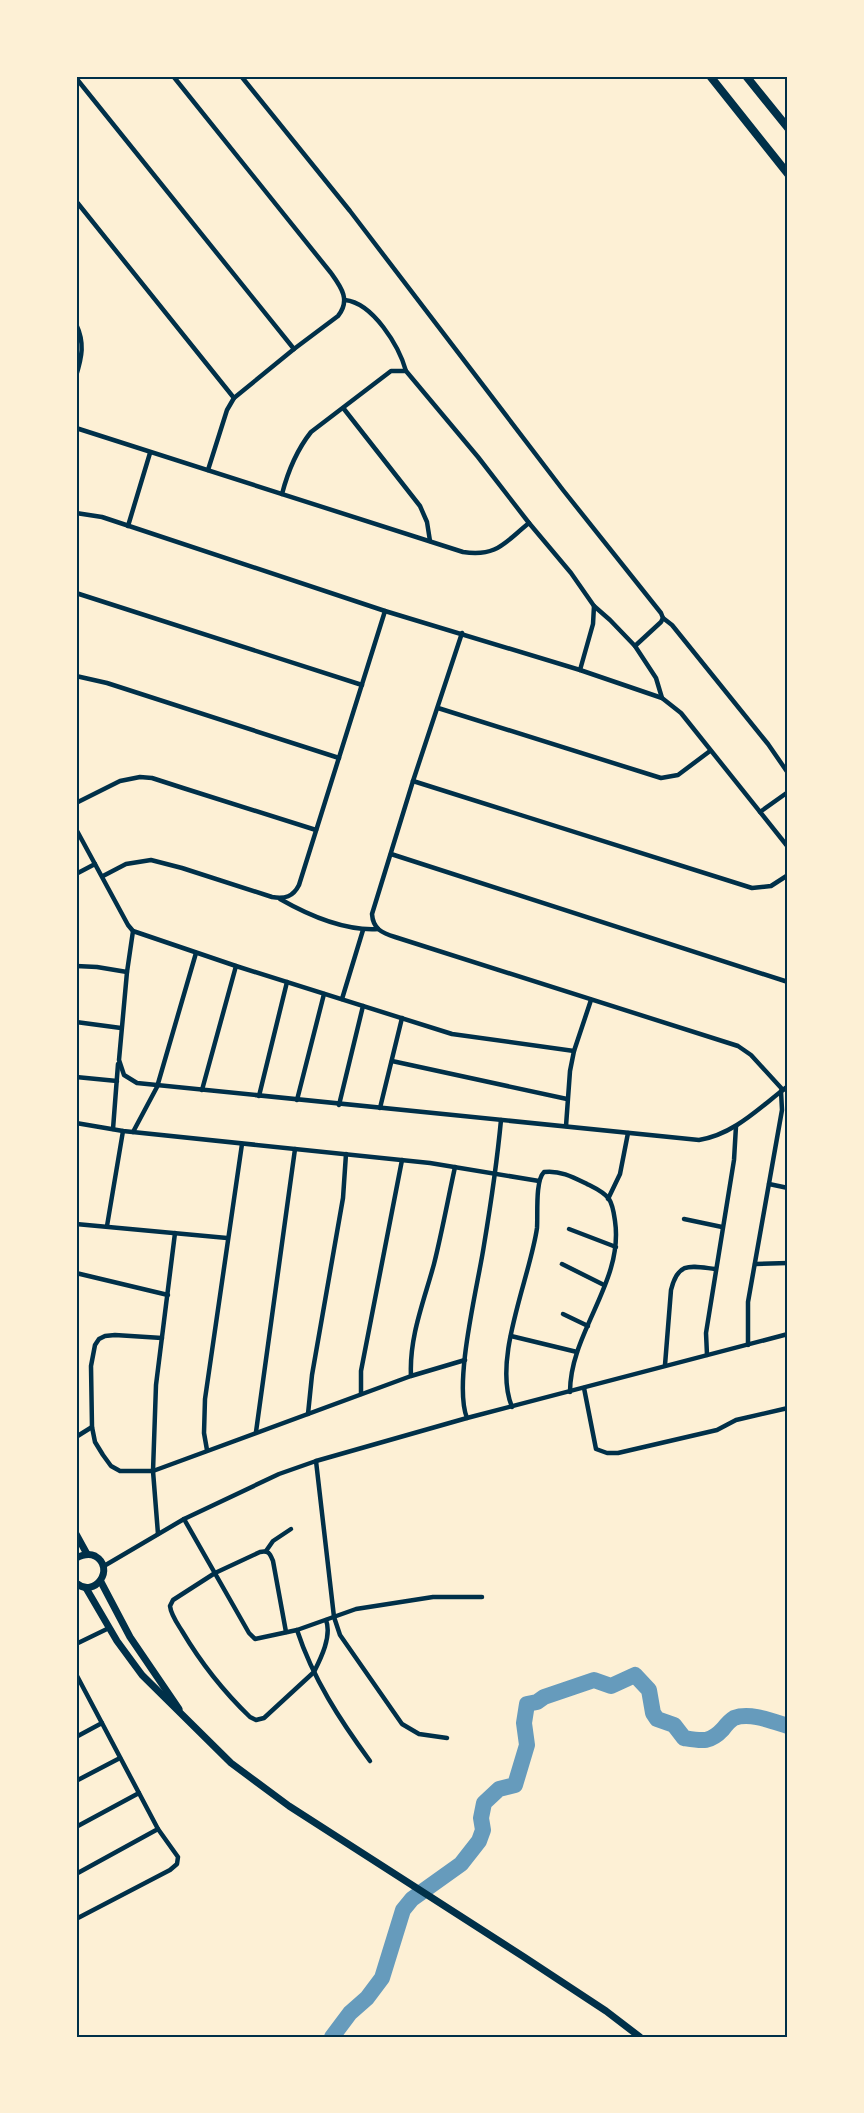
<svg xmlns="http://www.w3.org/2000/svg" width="864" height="2113" viewBox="0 0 864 2113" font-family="'DejaVu Sans',sans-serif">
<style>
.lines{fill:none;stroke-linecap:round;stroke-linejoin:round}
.river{stroke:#669bbc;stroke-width:16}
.minor{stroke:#003049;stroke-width:4.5}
.secondary{stroke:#003049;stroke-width:7}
.primary{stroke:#003049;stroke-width:8}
.neatline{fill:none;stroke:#003049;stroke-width:2}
</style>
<rect width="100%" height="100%" fill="#fdf0d5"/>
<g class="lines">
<path class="river" d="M332,2037l18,-24 17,-15 15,-20 21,-68 9,-11 49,-35 18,-23 4,-11 -2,-12 3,-15 15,-14 16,-4 12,-40 -3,-22 3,-19 10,-2 7,-5 50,-17 17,6 24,-11 14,15 4,23 4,6 17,6 10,13c18,3 26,5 39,-9 3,-4 6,-8 11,-11 16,-6 38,3 54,8"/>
<g class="minor">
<path d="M173,76l158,197c10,14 20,27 7,43l-44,33 -60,49 -7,12 -19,60"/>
<path d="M241,76l109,135 213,279 98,123 2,5 -2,4 -26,24 21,32 6,20"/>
<path d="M76,78l218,271"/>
<path d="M76,201l158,197"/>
<path d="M345,300c28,3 54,46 61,71"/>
<path d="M76,324c9,19 6,33 0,52"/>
<path d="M344,409l76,97 7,16 3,19"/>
<path d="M76,428l387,124c34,5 41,-9 66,-29"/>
<path d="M282,494c6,-23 14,-43 29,-62l80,-61h15l72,86 51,66 42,50 23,33 -1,18 -13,46"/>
<path d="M76,513l26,4 283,94 195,59 82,28 19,15 107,134"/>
<path d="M128,526l22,-73"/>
<path d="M76,593l286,92"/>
<path d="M594,606l16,14 25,26"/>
<path d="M663,618l9,7 96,119 20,29"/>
<path d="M462,633l-49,148 -41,133c1,15 10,19 23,23l343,109 13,9 32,35"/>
<path d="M76,676l31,7 232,75"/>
<path d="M438,708l223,70 17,-3 32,-24"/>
<path d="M413,781l339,107 19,-2 17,-11"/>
<path d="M76,803l44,-22 20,-4 12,1 31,10 133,42"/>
<path d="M760,812l28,-20"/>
<path d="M76,829l52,96 5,6 103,35 216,68 122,17"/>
<path d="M391,854l397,128"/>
<path d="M76,874l19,-10"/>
<path d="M103,876l23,-12 25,-4 31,8 90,29c13,2 21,0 27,-12l86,-274"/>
<path d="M280,899c28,16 65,32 98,30"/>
<path d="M133,931l-6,41 -8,88 5,15 13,8 562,57c36,-6 61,-33 89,-54"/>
<path d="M76,966l21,1 30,5"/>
<path d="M342,999l21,-69"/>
<path d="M76,1022l45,6"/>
<path d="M392,1061l175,38"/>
<path d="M76,1077l41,4"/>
<path d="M202,1090l34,-124"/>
<path d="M259,1096l28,-114"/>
<path d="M297,1100l27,-106"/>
<path d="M339,1105l24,-99"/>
<path d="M380,1108l22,-90"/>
<path d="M76,1123l47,8 307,32 109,18"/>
<path d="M566,1126l4,-55 4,-20 17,-51"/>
<path d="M113,1129l5,-65"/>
<path d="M133,1132l24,-45 39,-134"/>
<path d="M769,1184l19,4"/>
<path d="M608,1199l12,-25 8,-41"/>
<path d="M684,1219l38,8"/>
<path d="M76,1224l151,14"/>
<path d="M107,1226l16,-95"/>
<path d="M569,1229l47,18"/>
<path d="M562,1264l42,21"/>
<path d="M755,1264l33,-1"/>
<path d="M76,1273l92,22"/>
<path d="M563,1314l25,12"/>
<path d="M511,1336l66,16"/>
<path d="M162,1338l-47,-3 -10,1 -6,3 -4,6 -4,21 1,61 3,15 8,13 8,11 9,5h33l258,-95 54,-16"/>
<path d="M748,1345v-43l34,-192 -1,-19"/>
<path d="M707,1355l-1,-22 28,-173 2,-34"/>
<path d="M665,1365l6,-75c7,-29 20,-24 44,-21"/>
<path d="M411,1376c-2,-39 13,-75 23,-112 8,-32 14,-65 21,-97"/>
<path d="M584,1388l12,61 11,4h11l99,-23 19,-10 52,-12"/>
<path d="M361,1394v-23l41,-211"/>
<path d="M512,1407c-20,-48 18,-129 25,-179 1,-14 -2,-47 7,-56 16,-2 29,5 43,12 8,4 17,8 22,15 4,6 5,15 6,22 9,61 -45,111 -45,171"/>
<path d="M308,1414l4,-39 31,-177 3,-44"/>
<path d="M467,1418c-14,-35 11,-133 17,-173 7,-42 13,-83 17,-125"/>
<path d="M256,1432l39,-283"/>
<path d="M76,1437l16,-10"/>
<path d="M207,1450l-3,-17 1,-34 37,-255"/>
<path d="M316,1461l18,156 6,18 62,89 17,10 28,4"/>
<path d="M184,1519l65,114 6,6 42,-9 59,-21 77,-12h49"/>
<path d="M158,1534l-5,-63 3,-86 19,-152"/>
<path d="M266,1551l7,-10 18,-12"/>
<path d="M104,1566l80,-47 95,-45 37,-13 151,-43 321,-84"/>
<path d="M297,1630c16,49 43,90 73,131"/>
<path d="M286,1632l-13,-71c-3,-7 -4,-11 -13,-9l-45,21 -42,27 -3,6c1,9 7,17 12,25 19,32 41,60 68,86l6,3 8,-2 50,-46c7,-14 18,-36 12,-52"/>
<path d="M76,1644l33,-16"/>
<path d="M76,1674l82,155 20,28 -1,7 -7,6 -94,49"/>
<path d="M76,1737l26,-14"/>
<path d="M76,1781l44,-23"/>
<path d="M76,1827l63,-34"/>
<path d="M76,1874l82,-45"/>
</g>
<g class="secondary">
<path d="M76,1534l11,20"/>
<path d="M76,1558c6,-3 13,-5 19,-2 21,12 0,43 -19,27"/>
<path d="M101,1582l29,55 49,72"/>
<path d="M86,1588l31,53 25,34 89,88 58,43 235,151 82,54 34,26"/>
</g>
<g class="primary">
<path d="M710,76l78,98"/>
<path d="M746,76l42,52"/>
</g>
</g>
<rect width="864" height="2113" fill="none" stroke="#fdf0d5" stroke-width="155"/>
<rect x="78" y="78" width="708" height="1958" class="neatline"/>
</svg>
